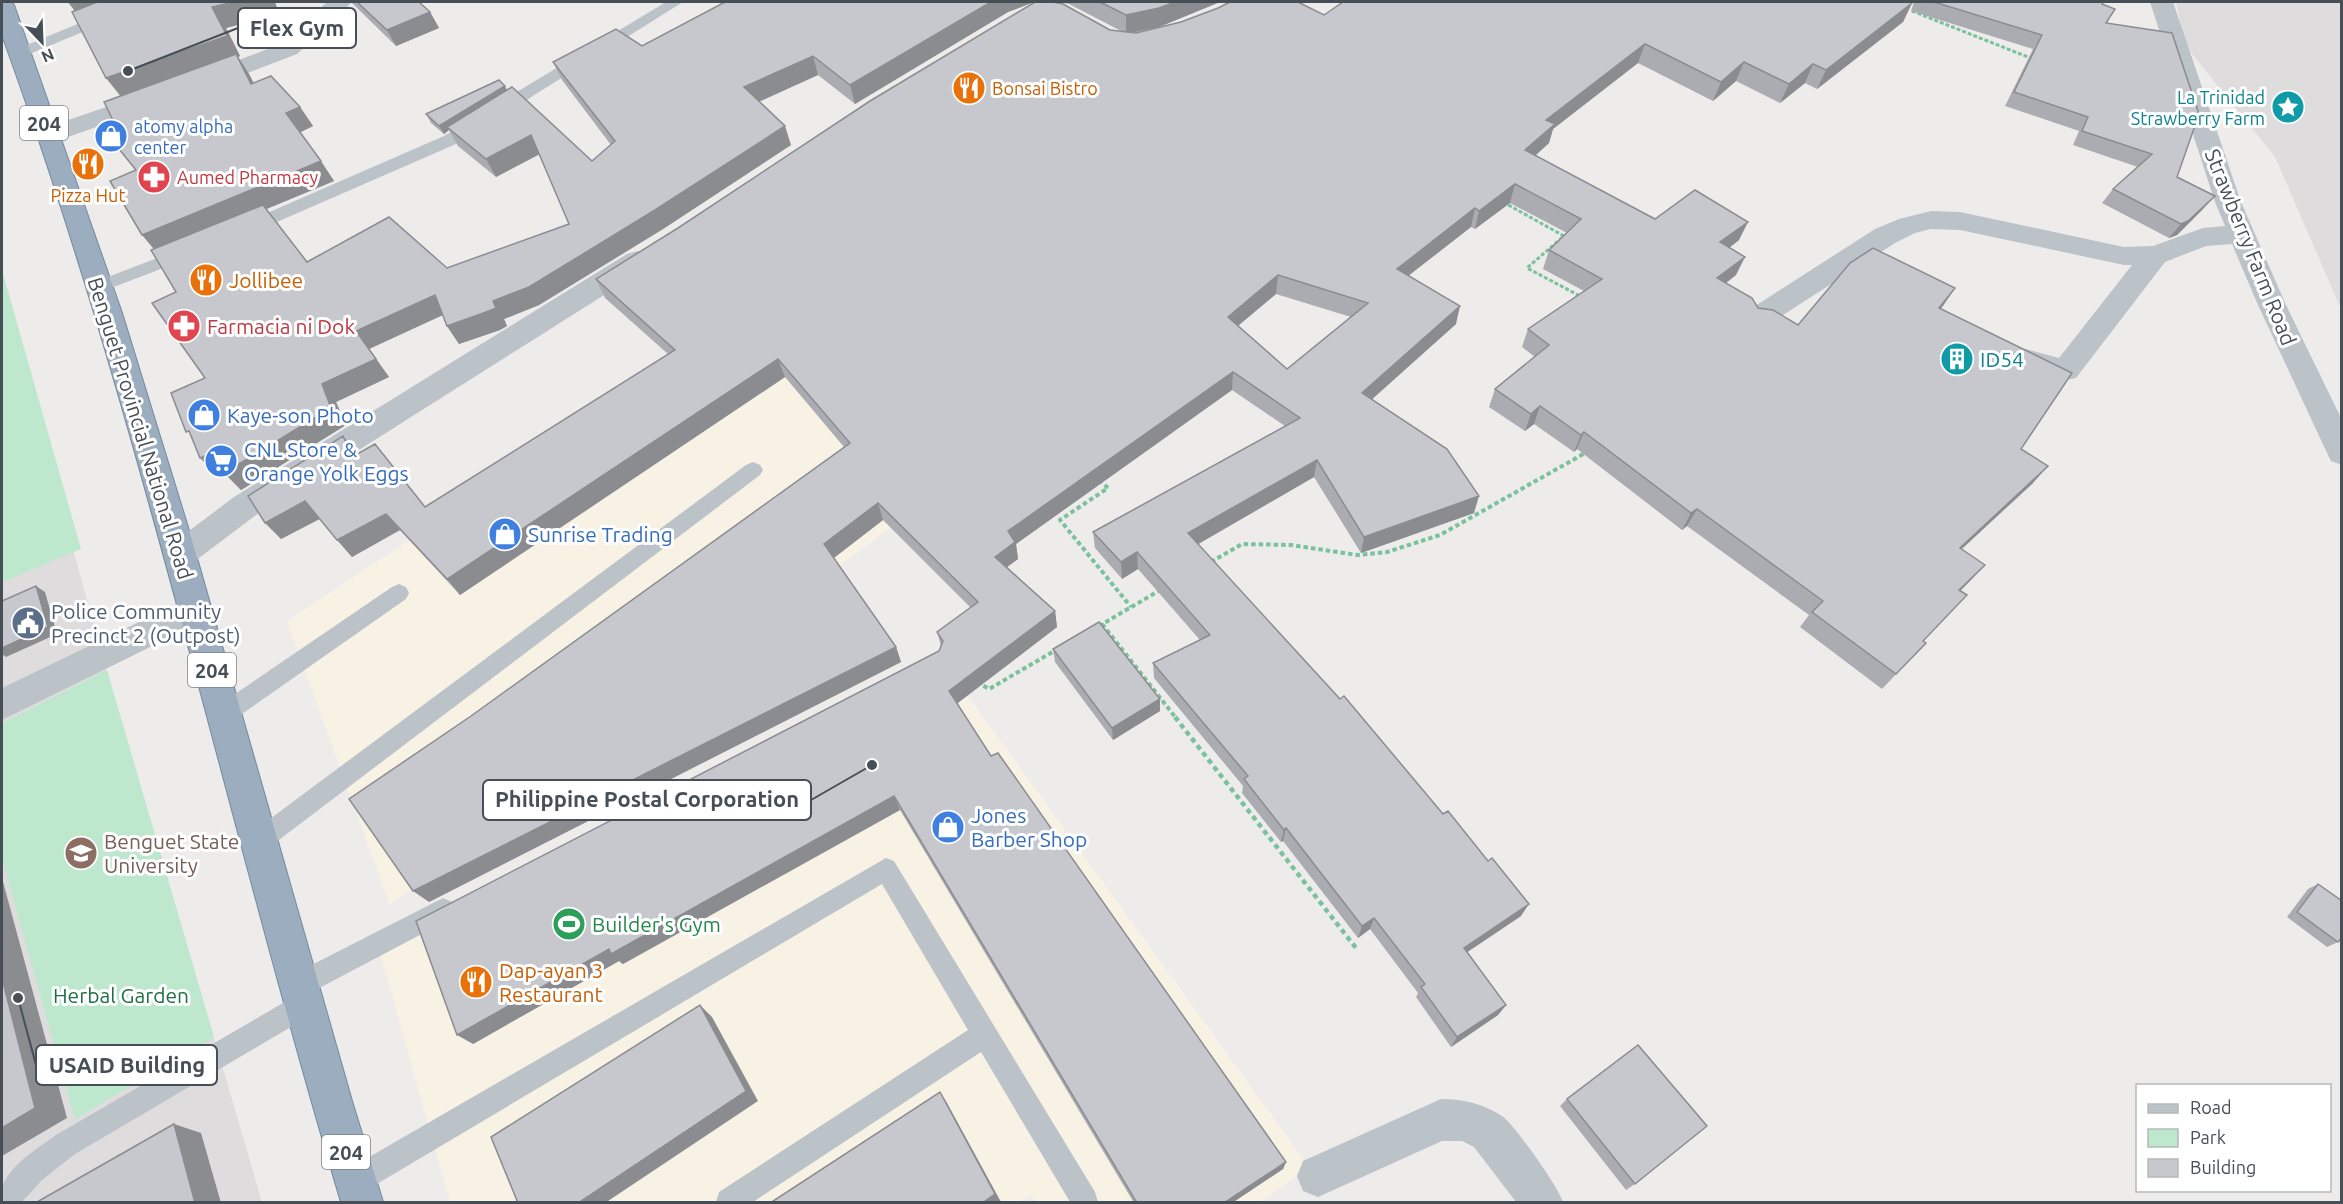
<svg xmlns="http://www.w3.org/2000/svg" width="2343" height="1204" viewBox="0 0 2343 1204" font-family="Ubuntu,sans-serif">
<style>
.commercial{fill:#f8f2e5}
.education{fill:#dfdcdd}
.green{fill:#bde8cd}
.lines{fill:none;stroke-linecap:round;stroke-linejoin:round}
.trunk-casing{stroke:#748aa1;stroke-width:2}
.path-far2{stroke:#7ac19d;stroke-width:3;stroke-dasharray:4 2;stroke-linecap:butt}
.path-far1{stroke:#7ac19d;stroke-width:4;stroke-dasharray:4.5 3;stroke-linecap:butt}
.path{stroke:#7ac19d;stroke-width:4.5;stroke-dasharray:5 4;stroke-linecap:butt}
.service{fill:#bbc3c9;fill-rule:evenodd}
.minor{fill:#bbc3c9;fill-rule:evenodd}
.trunk{fill:#9badbe;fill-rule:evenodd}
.wall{fill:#abacb1;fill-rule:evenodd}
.shaded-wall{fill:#8b8c90}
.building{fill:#c7c8ce;stroke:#8b8c90;stroke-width:1.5;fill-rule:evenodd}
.labels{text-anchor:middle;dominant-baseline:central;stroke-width:6;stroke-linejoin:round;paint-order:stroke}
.far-food-label{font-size:18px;fill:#c56008;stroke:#fff;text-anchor:start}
.far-culture-label{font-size:18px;fill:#0d838f;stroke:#fff;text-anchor:end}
.far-shop-label{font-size:18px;fill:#366cbe;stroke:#fff;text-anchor:start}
.far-health-label{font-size:18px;fill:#be3a42;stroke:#fff;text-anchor:start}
.shield{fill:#fff;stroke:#7e8489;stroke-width:1.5}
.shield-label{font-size:20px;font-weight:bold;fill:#464f56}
.street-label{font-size:21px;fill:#464f56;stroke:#fff}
.food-label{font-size:21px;fill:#c56008;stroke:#fff;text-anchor:start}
.health-label{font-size:21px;fill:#be3a42;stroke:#fff;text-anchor:start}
.culture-label{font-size:21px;fill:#0d838f;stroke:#fff;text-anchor:start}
.shop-label{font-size:21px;fill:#366cbe;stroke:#fff;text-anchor:start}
.service-label{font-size:21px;fill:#4e5e75;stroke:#fff;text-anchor:start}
.education-label{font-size:21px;fill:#785e54;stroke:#fff;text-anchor:start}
.leisure-label{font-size:21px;fill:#27864d;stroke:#fff;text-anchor:start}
.park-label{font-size:21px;fill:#216e46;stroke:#fff}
.leader{fill:none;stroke:#464f56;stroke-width:2}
.callout-dot{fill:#464f56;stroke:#fff;stroke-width:2}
.callout{fill:#fff;stroke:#464f56;stroke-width:2}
.callout-label{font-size:22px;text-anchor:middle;font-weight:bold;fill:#464f56}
</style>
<rect width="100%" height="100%" fill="#eeebeb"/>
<g class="commercial">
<path d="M819,270l168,185 -597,450 -103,-284z"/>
<path d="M942,660l367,507 -48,35h-226l-4,-7 -11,7h-570l-70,-250z"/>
</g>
<g class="education">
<path d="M2176,2h165v307l-66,-152 -90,-112z"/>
<path d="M2,288l100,367 160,547h-260z"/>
</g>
<g class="green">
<path d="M2,270l79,279 -79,33z"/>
<path d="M107,670l107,367 -139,82 -73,-261v-135z"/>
</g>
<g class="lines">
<g class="trunk-casing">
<path id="trunk" d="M2,2h9l3,3 108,308 69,224 161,564 31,101h-42c-116,-388 -200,-786 -339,-1167z"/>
</g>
<g class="path-far2">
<path d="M1912,11l121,48"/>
<path d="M1503,202l61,34 -37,32 53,28"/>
</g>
<g class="path-far1">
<path d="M1099,480l9,8 -48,32 71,87"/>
<path d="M1211,562l31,-18 49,1 66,10 30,-3 53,-17 147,-83"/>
<path d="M1102,624l74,94"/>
<path d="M1099,626l63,-37"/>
<path d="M977,682l12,7 67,-39"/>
</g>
<path class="path" d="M1175,717l181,231"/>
<g class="service">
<path d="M130,2h35l-2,3 -25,4 -113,47h-10l-3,-3 3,-3z"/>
<path d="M666,2h17l-227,142 -202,88h-12l-3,-4 3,-4 202,-88z"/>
<path d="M186,247l6,2 3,4 -3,4 -94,36 -6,-2 -3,-4 3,-4z"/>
<path d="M753,462l7,3 3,5 -3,5 -493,374 -8,3 -8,-3 -4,-8 4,-8 495,-368z"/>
<path d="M399,584l7,3 3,6 -3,6 -174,122 -8,3 -8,-3 -3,-7 3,-7 176,-120z"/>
<path d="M886,858l8,3 201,331 3,10h-28l-89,-150 -228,150h-37l3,-10 249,-162 -86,-146 -517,307 -10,4 -10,-4 -4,-10 4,-10z"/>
<path d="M443,898l9,4 3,8 -3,8 -144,76 5,2 4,9 -4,9 -238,140 -33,26 -20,22h-20c0,-5 -2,-13 1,-18 10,-21 35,-36 53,-49l239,-139 -5,-2 -4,-9 4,-9z"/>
</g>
<g class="minor">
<path d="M327,2h25l-55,52 -86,33 -9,3 -9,-3 -3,-5 3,-5 88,-33z"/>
<path d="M2150,2h23l68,200 45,103 56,115v45l-11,-4 -4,-8 -69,-148 -26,-61 -26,2 -41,16 -89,116c-17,5 -59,-3 -69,-19l5,-8 10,-3 37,10 73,-93h-8l-164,-35 -29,-1 -16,4 -20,10 -126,81 -10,3 -10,-3 -4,-7 4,-7 126,-81 24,-10 32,-8 29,1 164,35 29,-1 50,-18 22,-2 -10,-24z"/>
<path d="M153,91l9,3 3,5 -3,5 -114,40 -9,-2 -4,-6 4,-6z"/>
<path d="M637,251l10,3 4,7 -4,7 -391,247 -65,49 -11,4 -11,-4 -5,-9 5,-9 65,-49 393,-243z"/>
<path d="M195,595l12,4 5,10 -5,10 -205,101v-32z"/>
<path d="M1441,1099c23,0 42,5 61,17 12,8 57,72 61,86h-47l-42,-55 -12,-6h-20l-124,56 -15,-6 -6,-15 6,-15z"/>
</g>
<use href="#trunk" class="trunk"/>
</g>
<g class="wall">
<path d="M68,2h207l4,12 -53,14 14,28 -2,1 11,17 5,9 46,24 13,19 -13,6 34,49 -68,28 41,53 140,6 122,-44 -30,-70 -43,23 -38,-31 -9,-16 -5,4 -13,-11 -5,-9 81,-24 85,71 19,-16 -49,-65 -9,-18 89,-16 83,-44h309l-26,10 -153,92 -37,-29 -59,26 32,44 -128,84 -124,76 -35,14 3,7 -7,4 -41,14 -12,-18 -4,-11 -74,34 20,28 -53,25 10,23 -105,65 -17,-18 -7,3 -12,-97 -29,-86 -22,-43 -18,-79 -13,-29 -2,-45 -46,-85z"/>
<path d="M351,2h68l11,10 9,16 -43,18 -43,-42z"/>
<path d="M1035,2h185l-61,25 -28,6h5l188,-18 588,-12 -9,19 -86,67 -12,-6 -25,20 -44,-22 -23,20 -75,-38 -85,66 -4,14 -14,13 120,63 84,21 -10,8 7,27 -10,8 32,25 40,17 142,-16 81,140 12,34 -71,66 23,16 -25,26 -37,50 3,2 -44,46 -82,-62 9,-12 -122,-89 -5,4 -105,-81 -3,3 -40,-28 -9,7 -36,-24 6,-18 40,-32 -13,-10 6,-18 56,-38 -41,-22 6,-19 18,-17 -57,-30 -35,26 -4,-2 -62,48 47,49 -85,75 103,114 -113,40 -47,-76 -116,67 323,372 -54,36 39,53 -8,10 -47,32 -35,-50 2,-4 -48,-64 -12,9 -75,-97 -2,1 -39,-49 1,-7 -89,-108 -1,-15 47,-23 -62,-71 -16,10 -27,-31 -2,-16 192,-106 -53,-36 -216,154 2,15 -11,8 48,44 2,16 -100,76 34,53 295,406 -3,7 -51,34h-98l-234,-393 -277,154 -4,-3 -146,83 466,-393 2,-5 -4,-14 34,-24 -88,-88 -49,38 62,89 5,15 -472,240 42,-186 373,-269 -59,-70 -325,218 -60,-65 -48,27 -32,-38 -39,20 77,-85 67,53 243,-153 -63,-56 -9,-19 82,-51zM1056,2l13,2 54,28 -13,-2zM1276,294l75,23 -64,52 -49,-43z"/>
<path d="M1914,2h189l-1,2 4,19 71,154 26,32 -26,26 -8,3 -67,-35 11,-14 25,-22 -65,-22 6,-14 -74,-25 28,-57 -122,-38z"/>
<path d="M1053,649l107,50v12l-47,29 -58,-78z"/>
<path d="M2318,884l20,58 -11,5 -40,-30 21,-28z"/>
<path d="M1567,1099l68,85 -9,6 -66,-84z"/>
</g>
<g class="shaded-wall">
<path d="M68,2h59l-45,18z"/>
<path d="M234,2h41l4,12 -53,14 14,28 -2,1 11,17 15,30 -142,-6 -16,-20 106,-71z"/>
<path d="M991,2h43l-26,10 -153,92 -5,-19z"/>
<path d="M1175,2h45l-61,25 -33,7v-19z"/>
<path d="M1912,3l-9,19 -86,67 9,-19z"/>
<path d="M430,12l9,16 -43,18 -9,-16z"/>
<path d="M1645,44l-7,19 -85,66 -4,14 -29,26 5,-19 21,-30z"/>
<path d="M813,56l5,19 -68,31 -6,-19z"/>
<path d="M1744,62l-8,19 -23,20 8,-19z"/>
<path d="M1813,64l-8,19 -25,20 9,-19z"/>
<path d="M505,86l4,8 -62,33 2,3 -5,4 -5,-8z"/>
<path d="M300,107l13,19 -14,7 -13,-20z"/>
<path d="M785,126l6,19 -128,84 -124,76 -35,14 3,7 -7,4 -41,14 -12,-18 46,-25z"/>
<path d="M531,135l9,19 -44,23 -10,-18z"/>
<path d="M321,161l13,20 -176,73 -16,-19z"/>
<path d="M1515,184l-5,19 -35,26 4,-18z"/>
<path d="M2215,196l-12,13 -26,26 -8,3 12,-14z"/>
<path d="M1475,208l-4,19 -77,60 3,-18z"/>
<path d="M1748,222l-9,18 -27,21 8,-19z"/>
<path d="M1745,257l-9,18 -27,21 8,-18z"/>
<path d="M1278,275l-2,19 -49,41 1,-18z"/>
<path d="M1955,288l-12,18 -16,20 12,-18z"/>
<path d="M435,295l12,18 -78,36 20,28 -53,25 10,23 -105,65 -17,-17 132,-142z"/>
<path d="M1460,306l-4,18 -97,87 3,-18z"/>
<path d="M778,359l7,18 -325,218 -13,-16z"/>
<path d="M1233,372l-1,18 -216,154 2,15 -19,14 -4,-16 13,-26z"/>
<path d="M1540,406l-6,18 -9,7 6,-17z"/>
<path d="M1584,432l-7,17 -3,3 7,-17z"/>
<path d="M343,436l14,18 -5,3z"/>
<path d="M212,453l17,17 -12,5 -17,-17z"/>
<path d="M1317,460l-3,17 -126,73v-17z"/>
<path d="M2048,466l-15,17 -88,81 15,-16z"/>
<path d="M1479,496l-5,17 -113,40 3,-16z"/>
<path d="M305,501l16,17 -40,21 -16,-16z"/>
<path d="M878,503l5,17 -52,40 -7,-16z"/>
<path d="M1697,509l-10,17 -5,4 9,-17z"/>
<path d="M386,514l14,16 -48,27 -15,-17z"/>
<path d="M1137,552l1,17 -16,10 -1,-17z"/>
<path d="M1985,565l-15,16 -25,25 14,-16z"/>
<path d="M36,586l9,6 12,42 -51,23 -4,-3v-6z"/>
<path d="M1055,611l2,16 -103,79 -5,-15z"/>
<path d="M896,647l5,15 -472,240 -16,-11z"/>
<path d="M1160,699v12l-47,29 -1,-12z"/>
<path d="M894,796l6,14 -277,154 -4,-3 -146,83 -16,-9 152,-86z"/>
<path d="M1286,828l-3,13 -2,1 3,-12z"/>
<path d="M2,878l65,240 -65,38z"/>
<path d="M1529,904l-8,12 -64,43 7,-11z"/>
<path d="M1374,918l-4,11 -12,9 4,-12z"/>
<path d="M700,1005l12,12 46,84 -153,102h-27z"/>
<path d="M1506,1005l-8,10 -47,32 6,-10z"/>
<path d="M940,1092l7,11 54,99 -1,1h-18z"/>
<path d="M174,1124l27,9 20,70h-26z"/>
<path d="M1286,1162l-3,7 -51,34h-8z"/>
</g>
<g class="building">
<path d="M97,2h137l-22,5 15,29 -121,42 -34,-66z"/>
<path d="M357,2h62l11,10 -43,18z"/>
<path d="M725,2h266l-141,83 -37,-29 -69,31 41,39 -130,84 -126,77 -36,14 3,7 -7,3 -42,15 -12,-31 -79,36 20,28 -54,25 9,24 -107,65 -12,-20 -12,5 -11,-27 -3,1 -15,-39 34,-15 -53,-75 24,-11 -25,-42 112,-45 44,57 82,-45 58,51 122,-44 -38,-89 -45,24 -39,-32 65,-40 80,74 23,-20 -62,-79 63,-33 26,17z"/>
<path d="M1035,2h18l10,2 47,26 26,3 45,-11 37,-14 12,-6h68l26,13 19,-13h567l2,1 -86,67 -13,-6 -24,20 -45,-22 -23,20 -76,-38 -99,76 9,4 -30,26 130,69 40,-29 53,32 -28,20 25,15 -28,21 35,20 6,10 15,2 25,15 52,-62 23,-15 82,40 -16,20 133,65 -51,76 27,17 -88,82 25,17 -26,25 8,5 -44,46 3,2 -30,31 -84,-62 11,-11 -126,-92 -6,4 -107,-81 -3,3 -41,-29 -9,8 -36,-25 54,-44 -21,-16 74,-50 -53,-29 32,-31 -66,-35 -36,27 -4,-3 -78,61 63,37 -98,87 85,56 32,47 -115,41 -47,-77 -129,73 152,166 4,-3 99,118 5,-3 40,50 4,-3 37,46 -65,44 42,57 -49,32 -36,-50 4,-3 -51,-66 -12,8 -76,-98 -2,2 -40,-51 4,-3 -95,-113 57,-28 -73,-83 -16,10 -28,-30 207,-114 -67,-46 -225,159 7,11 -20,15 60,54 -106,80 42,65 7,-3 288,409 -62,41h-87l-243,-407 -283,158 -2,-5 -152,86 -41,-114 523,-270 4,-10 -6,-9 41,-30 -100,-99 -54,41 72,103 -483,244 -64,-92 122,-83 379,-273 -72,-84 -331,220 -61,-65 -49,26 -32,-39 -40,22 -17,-27 95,-60 9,21 23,-13 50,63 250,-157 -79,-71 82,-51 192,-127zM1278,275l90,28 -81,66 -59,-52z"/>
<path d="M1100,2h75l-16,6 -33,7z"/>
<path d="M1934,2h169l-1,2 13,5 -9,14 66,10 27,81 -22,63 38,19 -27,25 -7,3 -68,-35 39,-35 -70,-23 6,-14 -74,-25 28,-57z"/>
<path d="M236,54l15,30 20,-8 29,31 -14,6 35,48 -179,74 -32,-54 26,-11 -21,-26 8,-3 -19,-39z"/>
<path d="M499,80l6,6 -66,40 -13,-12z"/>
<path d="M36,586l12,41 -46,21v-47z"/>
<path d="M1099,622l61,77 -48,29 -59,-79z"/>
<path d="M2318,884l24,17v36l-4,5 -41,-30z"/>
<path d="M2,978l33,130 -33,20z"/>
<path d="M700,1005l46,86 -168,112h-60l-27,-66z"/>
<path d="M1638,1045l69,81 -72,58 -68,-85z"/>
<path d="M940,1092l55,102 -13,9h-212z"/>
<path d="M174,1124l21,79h-158v-1z"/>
</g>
<defs>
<g id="restaurant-disc" transform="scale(1.725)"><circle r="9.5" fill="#e8710a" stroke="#fff"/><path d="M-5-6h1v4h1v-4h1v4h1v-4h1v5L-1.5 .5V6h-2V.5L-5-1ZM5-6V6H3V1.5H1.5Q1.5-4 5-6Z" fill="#fff"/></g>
<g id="sight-disc" transform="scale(1.725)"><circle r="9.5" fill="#0f9aa8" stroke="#fff"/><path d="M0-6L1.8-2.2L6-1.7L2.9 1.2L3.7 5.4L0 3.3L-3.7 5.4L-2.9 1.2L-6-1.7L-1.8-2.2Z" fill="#fff"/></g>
<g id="shop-disc" transform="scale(1.725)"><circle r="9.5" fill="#3f7fe0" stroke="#fff"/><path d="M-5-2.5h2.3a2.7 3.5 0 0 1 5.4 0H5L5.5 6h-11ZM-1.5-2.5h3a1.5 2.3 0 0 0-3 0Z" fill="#fff"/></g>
<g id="pharmacy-disc" transform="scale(1.725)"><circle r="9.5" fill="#e0444e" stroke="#fff"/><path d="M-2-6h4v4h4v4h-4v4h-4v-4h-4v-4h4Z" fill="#fff"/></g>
<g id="building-disc" transform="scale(1.725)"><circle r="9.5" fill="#0f9aa8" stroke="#fff"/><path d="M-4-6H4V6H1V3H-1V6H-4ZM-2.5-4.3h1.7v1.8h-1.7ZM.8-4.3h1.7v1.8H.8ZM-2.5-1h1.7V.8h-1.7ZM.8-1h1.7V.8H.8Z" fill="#fff"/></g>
<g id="supermarket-disc" transform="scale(1.725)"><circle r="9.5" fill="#3f7fe0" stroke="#fff"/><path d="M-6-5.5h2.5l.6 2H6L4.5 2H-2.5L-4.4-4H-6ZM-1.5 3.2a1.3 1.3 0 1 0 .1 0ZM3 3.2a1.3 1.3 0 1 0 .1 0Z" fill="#fff"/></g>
<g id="civic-disc" transform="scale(1.725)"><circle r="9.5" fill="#5c6f8a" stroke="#fff"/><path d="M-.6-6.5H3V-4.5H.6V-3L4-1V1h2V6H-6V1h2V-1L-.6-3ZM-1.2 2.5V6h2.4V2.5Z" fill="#fff"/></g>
<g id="university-disc" transform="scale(1.725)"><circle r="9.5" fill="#8d6e63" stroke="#fff"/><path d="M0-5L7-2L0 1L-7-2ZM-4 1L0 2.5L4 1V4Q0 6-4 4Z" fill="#fff"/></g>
<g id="stadium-disc" transform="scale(1.725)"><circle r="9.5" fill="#2e9e5b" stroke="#fff"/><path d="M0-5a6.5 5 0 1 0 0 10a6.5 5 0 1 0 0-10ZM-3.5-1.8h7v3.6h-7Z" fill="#fff"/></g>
</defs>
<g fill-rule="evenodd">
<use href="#restaurant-disc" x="969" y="88"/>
<use href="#sight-disc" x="2288" y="107"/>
<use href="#shop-disc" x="111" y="136"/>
<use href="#restaurant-disc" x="88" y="164"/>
<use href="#pharmacy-disc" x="154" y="177"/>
<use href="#restaurant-disc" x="206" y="280"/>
<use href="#pharmacy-disc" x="184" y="326"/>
<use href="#building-disc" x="1957" y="359"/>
<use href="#shop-disc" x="204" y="415"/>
<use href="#supermarket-disc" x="221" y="461"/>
<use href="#shop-disc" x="505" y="534"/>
<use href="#civic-disc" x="28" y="623"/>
<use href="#shop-disc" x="948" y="827"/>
<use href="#university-disc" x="81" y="853"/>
<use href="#stadium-disc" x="569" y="924"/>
<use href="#restaurant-disc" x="476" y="982"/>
</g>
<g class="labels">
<g class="far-food-label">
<text x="992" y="88">Bonsai Bistro</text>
<text x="88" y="195" text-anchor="middle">Pizza Hut</text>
</g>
<g class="far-culture-label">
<text x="2265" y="97">La Trinidad<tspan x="2265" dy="21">Strawberry Farm</tspan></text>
</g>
<g class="far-shop-label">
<text x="134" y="126">atomy alpha<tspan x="134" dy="21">center</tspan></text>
</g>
<g class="far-health-label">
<text x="177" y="177">Aumed Pharmacy</text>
</g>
<g class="shield">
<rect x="20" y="106" width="48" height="34" rx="4.5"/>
<rect x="188" y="653" width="48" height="34" rx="4.5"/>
<rect x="322" y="1135" width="48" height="34" rx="4.5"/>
</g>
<g class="shield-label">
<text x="44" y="123">204</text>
<text x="212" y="670">204</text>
<text x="346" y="1152">204</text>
</g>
<g class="street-label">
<text transform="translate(2251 247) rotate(68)">Strawberry Farm Road</text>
<text transform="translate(141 428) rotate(73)">Benguet Provincial National Road</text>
</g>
<g class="food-label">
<text x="229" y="280">Jollibee</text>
<text x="499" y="970">Dap-ayan 3<tspan x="499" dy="24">Restaurant</tspan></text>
</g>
<g class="health-label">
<text x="207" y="326">Farmacia ni Dok</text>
</g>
<g class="culture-label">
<text x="1980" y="359">ID54</text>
</g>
<g class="shop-label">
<text x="227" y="415">Kaye-son Photo</text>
<text x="244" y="449">CNL Store &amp;<tspan x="244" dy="24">Orange Yolk Eggs</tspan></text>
<text x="528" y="534">Sunrise Trading</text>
<text x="971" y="815">Jones<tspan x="971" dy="24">Barber Shop</tspan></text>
</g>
<g class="service-label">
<text x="51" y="611">Police Community<tspan x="51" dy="24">Precinct 2 (Outpost)</tspan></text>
</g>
<g class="education-label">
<text x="104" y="841">Benguet State<tspan x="104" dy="24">University</tspan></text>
</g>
<g class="leisure-label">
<text x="592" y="924">Builder's Gym</text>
</g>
<g class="park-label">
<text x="121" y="995">Herbal Garden</text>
</g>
</g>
<path class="leader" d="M128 71L238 28M872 765L811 800M18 998L36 1065"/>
<g class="callout-dot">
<circle cx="128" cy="71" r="6"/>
<circle cx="872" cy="765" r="6"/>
<circle cx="18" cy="998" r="6"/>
</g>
<g class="callout">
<rect x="238" y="8" width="118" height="40" rx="6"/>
<rect x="483" y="780" width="328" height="40" rx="6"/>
<rect x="36" y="1045" width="181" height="40" rx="6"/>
</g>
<g class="callout-label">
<text x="297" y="36">Flex Gym</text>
<text x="647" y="807">Philippine Postal Corporation</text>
<text x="127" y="1073">USAID Building</text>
</g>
<rect width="2343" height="1204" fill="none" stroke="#464f56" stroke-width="6"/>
<rect x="2136" y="1084" width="195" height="108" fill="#ffffff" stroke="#b5b9bb" stroke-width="1.5"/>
<rect x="2148" y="1104" width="30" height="9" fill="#bbc3c9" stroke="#b5b9bb" stroke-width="1.5"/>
<text x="2190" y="1114" font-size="18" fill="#464f56">Road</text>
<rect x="2148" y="1129" width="30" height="18" fill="#bde8cd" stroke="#b5b9bb" stroke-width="1.5"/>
<text x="2190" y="1144" font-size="18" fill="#464f56">Park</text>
<rect x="2148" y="1159" width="30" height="18" fill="#c7c8ce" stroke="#b5b9bb" stroke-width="1.5"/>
<text x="2190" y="1174" font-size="18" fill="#464f56">Building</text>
<g transform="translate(42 42) rotate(157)" stroke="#ffffff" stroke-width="4.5" paint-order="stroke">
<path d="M0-4.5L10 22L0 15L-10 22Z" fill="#464f56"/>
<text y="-9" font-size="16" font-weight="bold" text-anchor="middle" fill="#464f56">N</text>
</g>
</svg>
